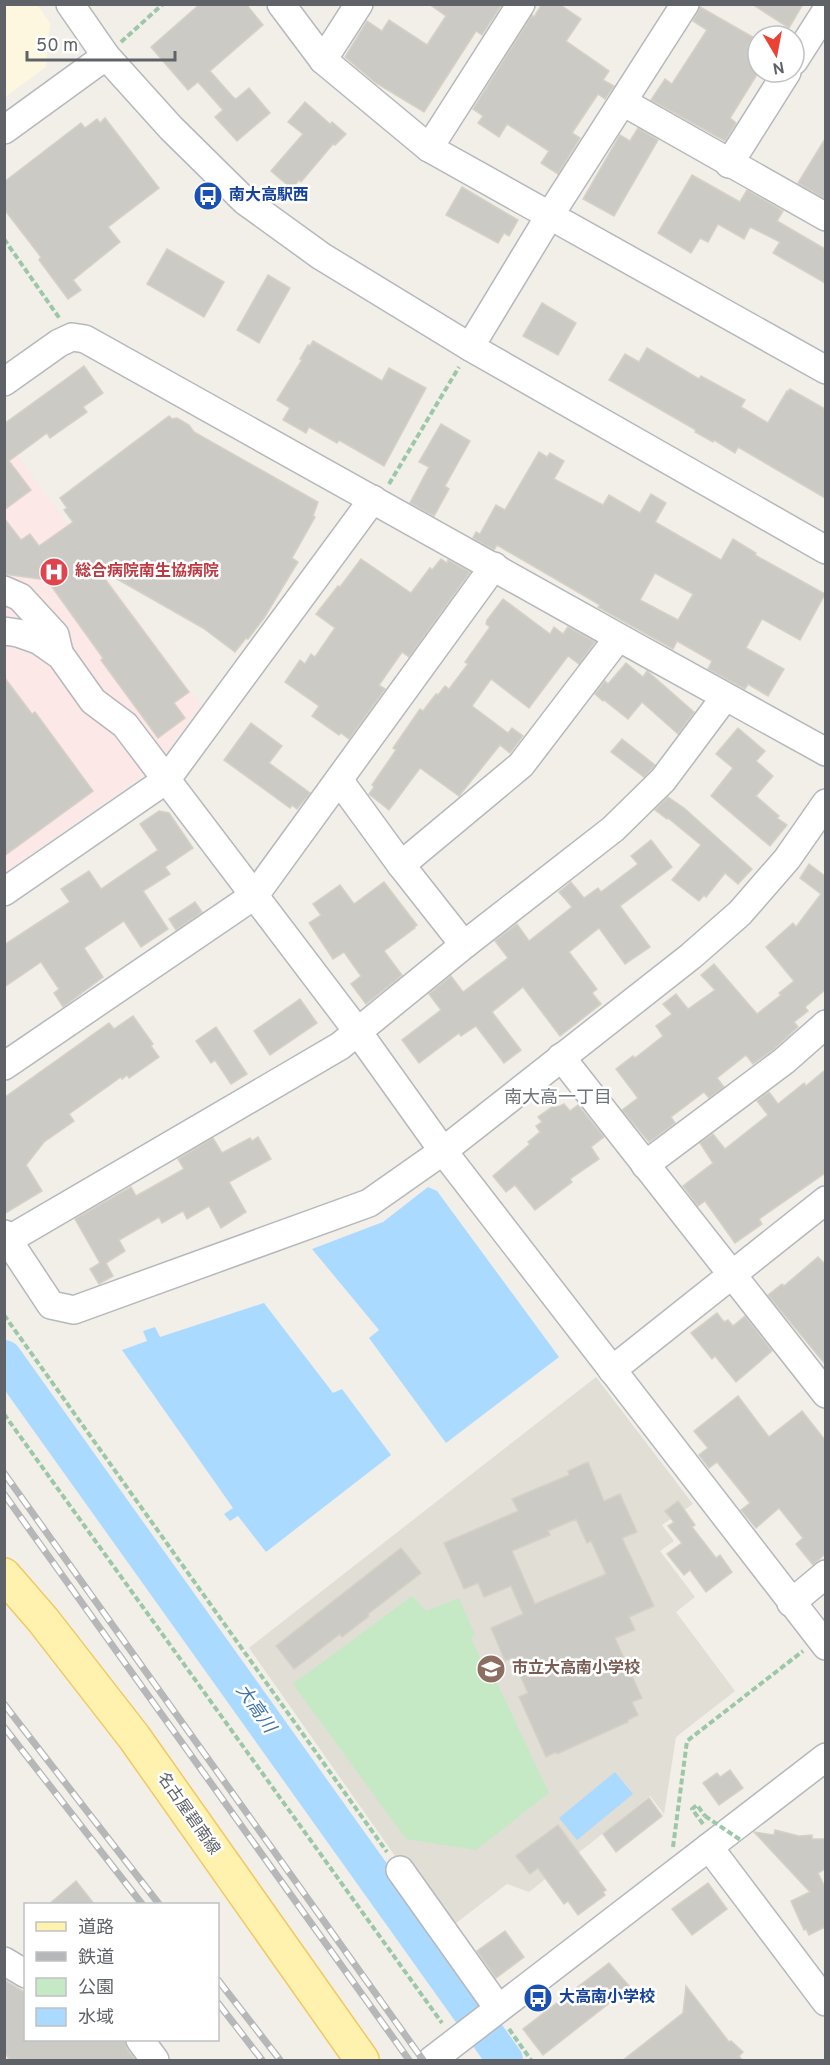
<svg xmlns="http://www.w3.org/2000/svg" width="830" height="2065" viewBox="0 0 830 2065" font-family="Overpass,'Noto Sans JP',sans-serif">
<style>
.commercial{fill:#fef7e0}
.education{fill:#e1ded6}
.medical{fill:#fce8e6}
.green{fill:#c5e8c5}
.water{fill:#aadaff}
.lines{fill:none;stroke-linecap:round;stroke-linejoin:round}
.river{stroke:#aadaff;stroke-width:36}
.building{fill:#cccac5;stroke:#d6d1c6;stroke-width:1.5;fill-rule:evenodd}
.minor-casing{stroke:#b5b8bc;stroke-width:30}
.major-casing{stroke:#f2c960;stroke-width:36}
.path{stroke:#9cc7a9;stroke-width:4;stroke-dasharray:6 3;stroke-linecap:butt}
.minor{stroke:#fff;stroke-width:27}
.major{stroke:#fff2af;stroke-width:33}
.rail-casing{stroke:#b6b7b8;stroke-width:7}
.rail{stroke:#fff;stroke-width:4.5;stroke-dasharray:14;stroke-linecap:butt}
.path-bridge{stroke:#9cc7a9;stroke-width:4;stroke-dasharray:6 3;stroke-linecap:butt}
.labels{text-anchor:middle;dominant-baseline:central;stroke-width:5;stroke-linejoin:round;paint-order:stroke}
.transit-label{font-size:16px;font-weight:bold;fill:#164399;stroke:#fff;text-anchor:start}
.health-label{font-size:16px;font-weight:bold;fill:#be3a42;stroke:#fff;text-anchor:start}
.education-label{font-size:16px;font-weight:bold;fill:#785e54;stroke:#fff;text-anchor:start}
.street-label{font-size:16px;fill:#5f6368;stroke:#fff}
.neighbourhood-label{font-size:18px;fill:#70757a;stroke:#fff}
.water-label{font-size:18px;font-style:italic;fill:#4174aa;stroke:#fff}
</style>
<rect width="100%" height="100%" fill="#f1efe8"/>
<path class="commercial" d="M5,4l32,1 13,18 -4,44 -41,30z"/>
<path class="education" d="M596,1377l97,127 -31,21 12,16 -14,10 35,46 -19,15 59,79 -59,46 -12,77 -14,-18 -121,96 -22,-8 -60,46 -198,-282z"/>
<path class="medical" d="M4,438l197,268 -46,61 -150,105z"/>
<path class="green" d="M412,1596l14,15 33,-13 16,37 -4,2 14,32 5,-1 59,125 -73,57 -70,-11 -113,-155z"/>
<g class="water">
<path d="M428,1187l9,4 122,166 -113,86 -77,-105 10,-8 -67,-81 71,-27z"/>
<path d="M264,1303l69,90 9,-4 49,66 -125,97 -28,-36 -8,5 -6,-7 9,-6 -111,-158 25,-9 -4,-10 12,-4 5,10z"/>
<path d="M615,1772l18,22 -56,46 -18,-22z"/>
</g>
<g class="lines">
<path class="river" d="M4,1358l501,702"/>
</g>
<g class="building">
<path d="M200,4h46l17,21 -53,46 23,26 3,2 13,-11 21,25 -33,28 -22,-24 8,-7 -25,-28 -10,8 -37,-43z"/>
<path d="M429,4h73l-20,31 -6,-4 -52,81 -48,-29 -31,-26 22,-36 15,10 7,-11 38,25 19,-29z"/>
<path d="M542,4h17l22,15 -15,22 43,30 -6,9 11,6 -9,13 -7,-5 -26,39 8,5 -22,36 -17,-11 8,-12 -42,-27 -8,13 -21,-14 5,-7 -10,-7 59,-94 2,2z"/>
<path d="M752,4h51l-14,24z"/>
<path d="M700,7l58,33v33l-28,45 6,5 -11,18 -74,-41 14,-21 7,5 35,-54 -14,-9z"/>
<path d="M305,102l25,22 2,-2 14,12 -11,11 -2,-1 -32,38 -2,-2 -7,9 -21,-18 32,-37 -15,-12z"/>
<path d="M105,118l54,70 -51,39 12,15 -47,38 8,10 -13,9 -29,-39 2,-3 -37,-48v-27l77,-59 4,5 12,-9 3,4z"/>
<path d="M638,128l20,12 -44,76 -31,-17 37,-64 10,6z"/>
<path d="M825,139v60l-27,-16z"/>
<path d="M692,175l48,27 7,-12 36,21 -6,10 48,28v34l-52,-30 7,-11 -30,-15 -6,12 -26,-15 -10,18 -8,-4 -9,15 -33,-20z"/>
<path d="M462,187l56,33 -9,16 -5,-3 -6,10 -52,-28z"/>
<path d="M167,249l57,33 -20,35 -57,-33z"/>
<path d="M268,275l22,13 -31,55 -22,-13z"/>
<path d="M542,303l34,20 -18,32 -35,-19z"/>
<path d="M313,341l69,40 7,-13 37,20 -42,78 -45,-26 -2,3 -28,-16 -3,6 -23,-13 7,-12 -13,-8 25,-40 -2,-1 8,-14 2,1z"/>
<path d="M647,348l52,31 2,-3 44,24 -4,7 27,16 19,-32 1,1 2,-3 35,20v89l-87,-51 -3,6 -21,-13 -1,2 -18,-10 1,-2 -87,-50 16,-26 14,8z"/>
<path d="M84,366l19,27 -20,14 4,5 -37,26 -3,-5 -38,28 22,29 -27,20v-86z"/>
<path d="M169,416l3,3 5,-1 12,7 5,7 124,70 -5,14 2,1 -23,41 6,4 -34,56 -16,21 -2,-1 -11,14 -32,-24 -107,-61 93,125 -15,11 11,15 -27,20 -57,-78 2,-2 -56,-78 -43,-6v-56l17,22 9,-6 9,12 34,-24 -9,-12 3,-2 -7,-10z"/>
<path d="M441,424l29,17 -25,45 4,3 -15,27 -24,-13 19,-36 -10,-5z"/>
<path d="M539,452l8,5 3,-4 14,8 -10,18 49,26 6,-10 31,18 11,-19 15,9 -11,19 66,38 12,-21 23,14 -1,2 70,39 -25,46 -38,-21 -16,29 38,21 -16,27 -20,-12 -3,5 -37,-20 4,-8 -35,-20 -4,8 -75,-42 2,-2 -103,-60 -3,5 -21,-12 3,-6 4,2 16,-29 9,5zM655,573l38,21 -15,26 -38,-20z"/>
<path d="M361,559l50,34 19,-25 2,2 9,-11 6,4 1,-3 22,12 -61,85 -7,-5 -23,33 6,4 -36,50 -8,-6 -2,2 -27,-19 7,-10 -34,-24 15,-22 5,4 6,-10 4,3 20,-29 -19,-14 22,-28 2,1z"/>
<path d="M503,599l47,35 4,-7 9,7 5,-7 27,15 -16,22 -11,-8 -39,52 -38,-29 -19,27 36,27 4,-5 11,8 -13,17 -10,-8 -41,51 -39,-28 -31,42 -20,-16 5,-7 -2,-2 24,-35 -3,-2 27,-39 3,2 13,-17 2,1 7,-9 4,3 19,-25 -3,-2 25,-35 -4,-3 1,-4z"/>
<path d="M626,663l17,14 4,-6 47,41 -16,22 -36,-32 -14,17 -24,-19 -1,1 -8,-7 10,-13 3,3z"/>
<path d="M4,677l28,37 3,-2 58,79 -89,65z"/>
<path d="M251,723l31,23 -13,17 41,30 -13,16 -5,-4 -2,3 -66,-48z"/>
<path d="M738,728l27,23 -9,10 17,15 -17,20 23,20 -2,2 10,7 -17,21 -59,-50 22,-28 -17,-14z"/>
<path d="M622,739l33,26 -11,12 -33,-25z"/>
<path d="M668,797l16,11 68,61 -14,15 -13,-11 -19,24 -2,-2 -5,6 -27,-21 29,-35 -33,-27 -1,1 -12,-9z"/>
<path d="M159,811l10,2 24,35 -28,19 5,7 -27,17 25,38 -27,18 -17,-26 -40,27 19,29 -40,30 -9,-14 5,-4 -18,-27 -37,25v-42l66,-43 -9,-13 28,-18 12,18 57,-39 -18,-26z"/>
<path d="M651,840l21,27 -52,39 30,41 -25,17 -26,-36 -30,24 28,37 -5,4 9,11 -41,32 -37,-49 -31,25 29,38 -17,13 -28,-37 -15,10 -2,-3 -40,30 -17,-23 39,-30 -12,-16 22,-18 12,16 45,-34 -13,-17 22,-17 12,17 43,-34 -13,-15 12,-10 13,16 14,-10 3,4 37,-28 -7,-8z"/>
<path d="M809,864l16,12v114l-20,17 3,4 -14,11 4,5 -24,22 -21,15 -7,-9 -29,23 7,9 -15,11 -5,-6 -33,25 4,6 -26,19 -27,-32 16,-12 -22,-29 17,-13 2,2 28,-22 -7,-10 16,-12 -9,-10 13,-10 12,15 27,-19 -14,-15 13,-11 43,50 24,-19 -2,-2 15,-12 -28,-34 27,-24 3,4 25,-33 -21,-16z"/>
<path d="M384,882l33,43 -3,2 1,1 -31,23 18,24 -36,29 -15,-20 10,-8 -17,-24 -11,7 -24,-36 12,-8 -8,-11 27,-19 14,19z"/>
<path d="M195,902l7,10 -26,18 -7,-11z"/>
<path d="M300,999l17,24 -47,32 -16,-24z"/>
<path d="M133,1016l20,28 -2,2 8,11 -30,21 -2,-3 -5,4 -1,-2 -52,37 5,7 -30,21 -18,23 16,26 -38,23v-116l105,-75 5,6z"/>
<path d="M216,1027l31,47 -16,10 -16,-24 -4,3 -15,-22z"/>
<path d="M825,1070v103l-66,46 3,5 -27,19 -30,-42 -7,5 -15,-20 30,-23 -13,-20 13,-9 12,15 43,-34 -11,-14 12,-9 9,12 26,-21 2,3z"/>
<path d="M556,1104l2,3 6,-3 6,7 8,-6 26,32 -13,10 8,12 -29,20 2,3 -37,28 -20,-25 -9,7 -13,-16 37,-32 -2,-2 12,-10 -4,-6 6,-4 -4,-5z"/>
<path d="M258,1137l13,22 -42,23 17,30 -25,16 -12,-22 -22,13 -4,-8 -21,12 -3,-6 -40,23 6,11 -19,12 7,13 -14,8 -9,-15 10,-6 -25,-44 56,-32 5,9 48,-27 -6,-10 35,-21 9,15 28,-15 2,3z"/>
<path d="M818,1257l7,7v100l-57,-69 14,-11 2,2z"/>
<path d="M717,1313l7,9 4,-2 5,6 12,-10 27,35 -36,31 -21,-26 -3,3 -21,-26z"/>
<path d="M738,1396l31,41 33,-26 23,29v114l-12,11 -17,-21 7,-6 -24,-30 -23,20 -15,-18 9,-7 -33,-41 -8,6 -10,-13 9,-7 -14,-17z"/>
<path d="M588,1462l16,39 16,-7 17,38 -15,6 32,68 -25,11 6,13 -20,8 27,60 -10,4 6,13 -10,5v2l-71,32 -1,-2 -10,5 -27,-60 9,-4 -16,-35 -7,3 -14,-33 32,-14 -12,-28 -27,11 -6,-14 -14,6 -20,-46 74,-32 -6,-12 57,-24 -1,-4zM576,1519l11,24 4,-2 15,33 -71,30 -23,-53 38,-16 -2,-4z"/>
<path d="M678,1501l17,24 -3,2 24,31 4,-3 12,17 -26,20 -16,-22 -6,5 -17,-21 15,-11 -14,-17 6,-4 -9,-11z"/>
<path d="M401,1548l20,25 -53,41 1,2 -27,21 -2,-3 -46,35 -18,-23z"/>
<path d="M730,1770l13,18 -24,17 -16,-22 14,-10 3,4z"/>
<path d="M649,1798l13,18 -46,36 -13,-18z"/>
<path d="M558,1825l48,65 -3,2 2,3 -27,20 -10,-14 -4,3 -26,-36 -8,6 -14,-18z"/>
<path d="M775,1830l24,6 13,-1v4h13v30l-7,4 6,12 1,-1v43l-16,8 -3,-6 -2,1 -13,-29 19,-9 -56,-60 20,3z"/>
<path d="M76,1881l19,24h-47z"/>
<path d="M708,1883l19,26 -35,26 -20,-26z"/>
<path d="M505,1931l19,26 -28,21 -19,-27z"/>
<path d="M609,1963l21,24 -87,68 -20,-26z"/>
<path d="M4,1980l22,13v47h99l2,9 9,12h-126l-6,-10z"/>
<path d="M686,1986l43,56 2,-1 12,11 -4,4 4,5h-121l61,-48z"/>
</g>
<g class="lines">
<g class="minor-casing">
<g id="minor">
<path d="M70,4l36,52 65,72 74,73 76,55 149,91 356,203"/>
<path d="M281,4l42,56 106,88 397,222"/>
<path d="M323,60l36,-56"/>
<path d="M794,61l32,-50"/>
<path d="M623,102l203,115"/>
<path d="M4,130l102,-74"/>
<path d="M429,148l92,-144"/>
<path d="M729,164l58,-92"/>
<path d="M470,347l80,-132 135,-211"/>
<path d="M4,382l55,-39 13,-6 13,2c247,137 493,277 741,413"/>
<path d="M4,590l16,7 35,38 4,17"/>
<path d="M4,631l14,2 20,7 23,16 32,45 32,24 233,307 85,119 383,495"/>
<path d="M339,780l62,85 63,80"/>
<path d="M401,865l120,-100 97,-127"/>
<path d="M4,892l162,-112 207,-281"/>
<path d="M561,1057l265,337"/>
<path d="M4,1066l251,-171 239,-329"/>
<path d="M645,1165l139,-104 42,-37"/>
<path d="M4,1234l47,71 23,5 295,-107 74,-52 248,-195 49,-43 47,-54 39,-56"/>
<path d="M8,1240l332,-194 124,-101 149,-116 50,-49 62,-83"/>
<path d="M612,1370l214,-170"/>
<path d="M791,1603l35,-29"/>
<path d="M709,1847l117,155"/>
<path d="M400,1870l98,138"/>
<path d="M4,1961l22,13"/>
<path d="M140,2040l15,20"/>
<path d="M432,2060l394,-303"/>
</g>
</g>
<g class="major-casing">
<path id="major" d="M4,1575l39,45 91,117 228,323"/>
</g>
<g class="path">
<path d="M121,42l42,-38"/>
<path d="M4,239l56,80"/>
<path d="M389,484l70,-117"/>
<path d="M4,1315l383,537"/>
<path d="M4,1414l438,609"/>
<path d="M703,1824l-11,-15 5,-4 8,11"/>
<path d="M673,1847l14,-106 116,-90"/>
<path d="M509,2029l22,31"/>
</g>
<use href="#minor" class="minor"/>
<use href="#major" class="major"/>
<g class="rail-casing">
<g id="rail">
<path d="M4,1473l419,587"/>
<path d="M4,1494l405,566"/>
<path d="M4,1704l155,200"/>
<path d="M4,1727l138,177"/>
<path d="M218,1980l62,80"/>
<path d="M218,2003l44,57"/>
</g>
</g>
<use href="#rail" class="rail"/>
<path class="path-bridge" d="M705,1816l37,25"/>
</g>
<defs>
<g id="bus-disc" transform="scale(1.5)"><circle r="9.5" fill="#1a4fb4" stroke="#fff"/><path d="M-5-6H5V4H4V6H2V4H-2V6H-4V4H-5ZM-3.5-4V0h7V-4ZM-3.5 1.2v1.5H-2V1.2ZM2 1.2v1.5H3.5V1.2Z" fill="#fff"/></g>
<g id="hospital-disc" transform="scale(1.5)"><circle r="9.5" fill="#e0444e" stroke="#fff"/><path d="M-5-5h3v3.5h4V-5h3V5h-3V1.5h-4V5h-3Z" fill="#fff"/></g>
<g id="school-disc" transform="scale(1.5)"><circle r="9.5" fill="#8d6e63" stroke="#fff"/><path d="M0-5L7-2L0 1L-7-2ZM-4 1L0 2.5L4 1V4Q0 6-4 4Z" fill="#fff"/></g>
</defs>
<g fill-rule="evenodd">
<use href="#bus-disc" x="208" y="196"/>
<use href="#hospital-disc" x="54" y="572"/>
<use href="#school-disc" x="491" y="1669"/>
<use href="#bus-disc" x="538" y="1998"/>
</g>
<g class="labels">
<g class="transit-label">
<text x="229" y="196">南大高駅西</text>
<text x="559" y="1998">大高南小学校</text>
</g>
<g class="health-label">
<text x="75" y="572">総合病院南生協病院</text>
</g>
<g class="education-label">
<text x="512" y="1669">市立大高南小学校</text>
</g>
<g class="street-label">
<text transform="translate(188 1814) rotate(55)">名古屋碧南線</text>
</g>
<g class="neighbourhood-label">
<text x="558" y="1098">南大高一丁目</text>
</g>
<g class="water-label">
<text transform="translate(255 1709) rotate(55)">大高川</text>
</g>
</g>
<rect width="830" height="2065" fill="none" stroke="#5f6368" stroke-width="12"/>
<rect x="24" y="1903" width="195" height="138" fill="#ffffff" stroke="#bfc1c3" stroke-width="1.5"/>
<rect x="36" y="1922" width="30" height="9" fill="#fff2af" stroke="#bfc1c3" stroke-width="1.5"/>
<text x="78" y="1933" font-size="18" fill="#5f6368">道路</text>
<rect x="36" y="1952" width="30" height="9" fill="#b6b7b8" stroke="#bfc1c3" stroke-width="1.5"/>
<text x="78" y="1963" font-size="18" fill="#5f6368">鉄道</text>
<rect x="36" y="1978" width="30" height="18" fill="#c5e8c5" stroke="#bfc1c3" stroke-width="1.5"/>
<text x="78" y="1993" font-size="18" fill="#5f6368">公園</text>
<rect x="36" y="2008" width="30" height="18" fill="#aadaff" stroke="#bfc1c3" stroke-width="1.5"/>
<text x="78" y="2023" font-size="18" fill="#5f6368">水域</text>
<g transform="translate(776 54) rotate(170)"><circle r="28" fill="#ffffff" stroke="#bfc1c3" stroke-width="1.5"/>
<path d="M0-4.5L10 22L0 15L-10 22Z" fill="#ea4335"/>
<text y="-9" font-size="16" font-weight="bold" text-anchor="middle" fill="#5f6368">N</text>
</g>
<path d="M27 51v9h148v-9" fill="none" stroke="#5f6368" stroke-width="3"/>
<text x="36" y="51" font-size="18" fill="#5f6368" stroke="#ffffff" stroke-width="4.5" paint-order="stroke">50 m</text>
</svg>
